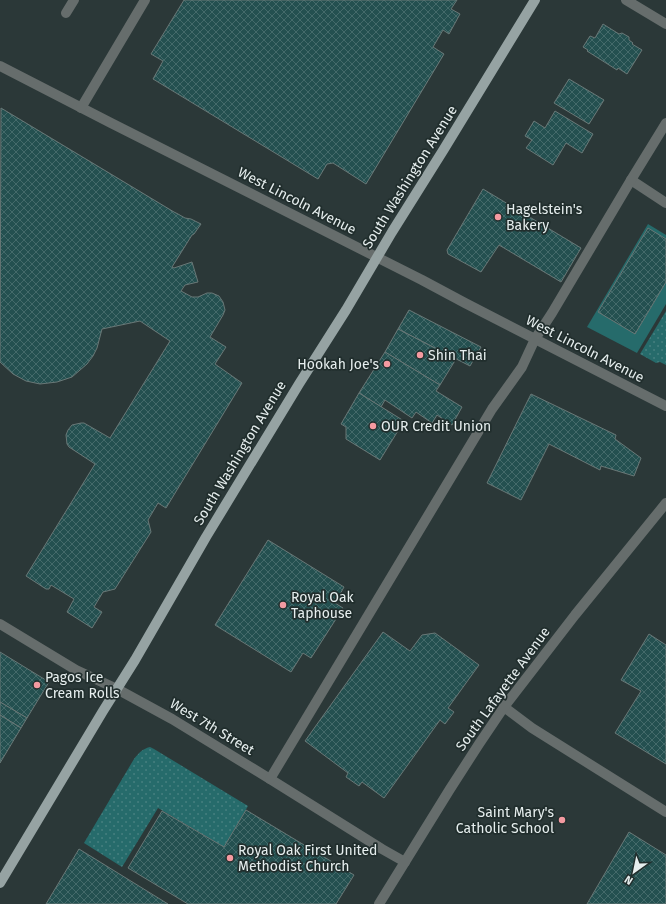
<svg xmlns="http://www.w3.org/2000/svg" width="666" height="904" viewBox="0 0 666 904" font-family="'Fira Sans',sans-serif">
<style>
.grass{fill:url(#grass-dots)}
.garden{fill:#266b6b}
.building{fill:url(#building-cross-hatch);stroke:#697877}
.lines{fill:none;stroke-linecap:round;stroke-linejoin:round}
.minor{stroke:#666d6c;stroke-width:10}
.major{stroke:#96a3a3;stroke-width:10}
.poi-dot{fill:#f49aa1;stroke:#212e2d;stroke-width:1.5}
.labels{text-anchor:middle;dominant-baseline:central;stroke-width:3.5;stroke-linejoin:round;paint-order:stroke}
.street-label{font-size:14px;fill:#e6eeee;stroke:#212e2d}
.poi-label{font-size:14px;fill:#e6eeee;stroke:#212e2d;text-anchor:start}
</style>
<defs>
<pattern id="grass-dots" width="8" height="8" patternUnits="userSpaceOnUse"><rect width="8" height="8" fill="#266b6b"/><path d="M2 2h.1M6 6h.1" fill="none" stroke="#468080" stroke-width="1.8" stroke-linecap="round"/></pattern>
<pattern id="building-cross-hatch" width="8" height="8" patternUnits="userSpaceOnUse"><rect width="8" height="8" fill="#245050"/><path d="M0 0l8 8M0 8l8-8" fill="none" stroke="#446a6a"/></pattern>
</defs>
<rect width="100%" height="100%" fill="#2b3838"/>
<g class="grass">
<path d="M666,311v54l-6,-3 -4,1 -16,-9z"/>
<path d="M150,747l4,2 94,57 -24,41 -66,-39 -36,59 -38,-24 50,-84c5,-6 8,-10 16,-12z"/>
</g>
<path class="garden" d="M648,224l18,11v69l-29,49 -50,-26z"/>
<g class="building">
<path d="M184,0h273l-6,9 9,5 -11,20 -6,-4 -10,17 11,7 -78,130 -33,-21 -6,1 -9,15 -165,-100 10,-18 -12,-7z"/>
<path d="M603,24l16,10 3,-1 7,4v3l4,3 -1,1 10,6 -15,24 -9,-6 -1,2 -30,-19 1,-1 -5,-3 7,-11 5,2z"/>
<path d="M569,79l35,21 -15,24 -35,-21z"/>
<path d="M1,108l173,104 4,2 7,4 6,1 10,5 -7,10 -2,1 -20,32 2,1 18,-6 6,20 -13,3 -4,6 11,6h6l9,-4h5l7,3 4,6 2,8 -2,5 -13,22 16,10 -11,17 27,19 -76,125 -8,-5 -10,17 3,12 -36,57 -12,3 -9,15 8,5 -10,16 -25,-16 7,-13 -23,-14 -2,4h-3l-20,-13 69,-112 -26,-17 -2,-3 -1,-9 2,-5 4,-5 9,-2h3l26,15 60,-97 -30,-20 -38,8 -5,19 -4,8 -6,8 -15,13 -15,5 -17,2 -14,-3 -13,-7 -13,-12z"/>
<path d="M555,111l38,23 -11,19 -16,-10 -13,22 -27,-17 6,-8 -7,-4 9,-15 11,7z"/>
<path d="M483,189l98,59 -20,34 -62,-37 -18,27 -33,-18 -1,-4z"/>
<path d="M648,228l18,11v43l-31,52 -37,-22z"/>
<path d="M409,310l72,37 -11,19 -72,-37z"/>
<path d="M398,329l58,30 -16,26 -55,-33z"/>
<path d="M385,352l55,33 -4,6 26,16 -10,18 -15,-10 -5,8 -16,-11 -4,6 -27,-18 -4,7 -22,-14z"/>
<path d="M359,393l45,28 -24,39 -34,-21v-12l-5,-3z"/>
<path d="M531,394l85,41 -1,4 26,19 -7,18 -33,-10 -1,4 -51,-26 -28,56 -34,-17z"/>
<path d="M268,540l76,47 -9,16 8,5 -32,50 -8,-5 -12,19 -76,-47z"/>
<path d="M383,632l27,19 12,-16 13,-2 44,32 -31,43 6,4 -9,12 -5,-4 -56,78 -22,-16 -3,4 -13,-9 2,-4 -43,-32z"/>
<path d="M649,634l17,11v119l-51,-31 26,-42 -20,-11z"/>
<path d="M0,652l49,30 -22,36 -27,-16z"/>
<path d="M0,702l27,16 -6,10 -21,-13z"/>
<path d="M0,715l21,13 -21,35z"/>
<path d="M246,810l108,65 -18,29h-148l-60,-36 34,-57 62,36z"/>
<path d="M629,832l37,23v49h-79z"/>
<path d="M79,849l89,55h-122z"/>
</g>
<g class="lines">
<g class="minor">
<path d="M626,0l40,24"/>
<path d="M66,13l8,-13"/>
<path d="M0,66l111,57 311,157 43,23 201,103"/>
<path d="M81,108l64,-108"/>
<path d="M631,180l35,23"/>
<path d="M0,624l76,46 41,19 55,30 98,60 112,70 23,13"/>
<path d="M504,707l28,21 134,84"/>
<path d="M270,779l222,-370 30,-42 13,-28 17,-26 79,-133 35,-57"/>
<path d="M379,904l71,-115 29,-45 25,-37 71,-92 91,-112"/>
</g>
<path class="major" d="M0,883l103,-172 32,-51 71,-123 93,-153 47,-74 46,-78 52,-83 91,-149"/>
</g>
<g class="poi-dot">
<circle cx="498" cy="217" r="4"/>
<circle cx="420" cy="355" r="4"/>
<circle cx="387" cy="364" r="4"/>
<circle cx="373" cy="426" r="4"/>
<circle cx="283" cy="605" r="4"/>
<circle cx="37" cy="685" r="4"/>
<circle cx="562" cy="820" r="4"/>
<circle cx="230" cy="858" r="4"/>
</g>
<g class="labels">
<g class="street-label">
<text transform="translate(410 177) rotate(-58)">South Washington Avenue</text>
<text transform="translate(297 201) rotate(27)">West Lincoln Avenue</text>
<text transform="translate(585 349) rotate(27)">West Lincoln Avenue</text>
<text transform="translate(240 453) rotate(-59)">South Washington Avenue</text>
<text transform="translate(503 689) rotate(-54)">South Lafayette Avenue</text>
<text transform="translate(212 727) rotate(31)">West 7th Street</text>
</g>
<g class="poi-label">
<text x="506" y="209">Hagelstein's<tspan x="506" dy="16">Bakery</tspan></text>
<text x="428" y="355">Shin Thai</text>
<text x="379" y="364" text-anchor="end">Hookah Joe's</text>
<text x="381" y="426">OUR Credit Union</text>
<text x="291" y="597">Royal Oak<tspan x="291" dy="16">Taphouse</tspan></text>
<text x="45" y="677">Pagos Ice<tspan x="45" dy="16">Cream Rolls</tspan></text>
<text x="554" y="812" text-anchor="end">Saint Mary's<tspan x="554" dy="16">Catholic School</tspan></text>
<text x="238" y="850">Royal Oak First United<tspan x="238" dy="16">Methodist Church</tspan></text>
</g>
</g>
<g transform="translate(634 872) rotate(213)" stroke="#212e2d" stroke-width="3" paint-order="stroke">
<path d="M0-3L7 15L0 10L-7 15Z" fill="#e6eeee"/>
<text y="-6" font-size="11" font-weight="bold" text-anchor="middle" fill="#e6eeee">N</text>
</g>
</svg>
